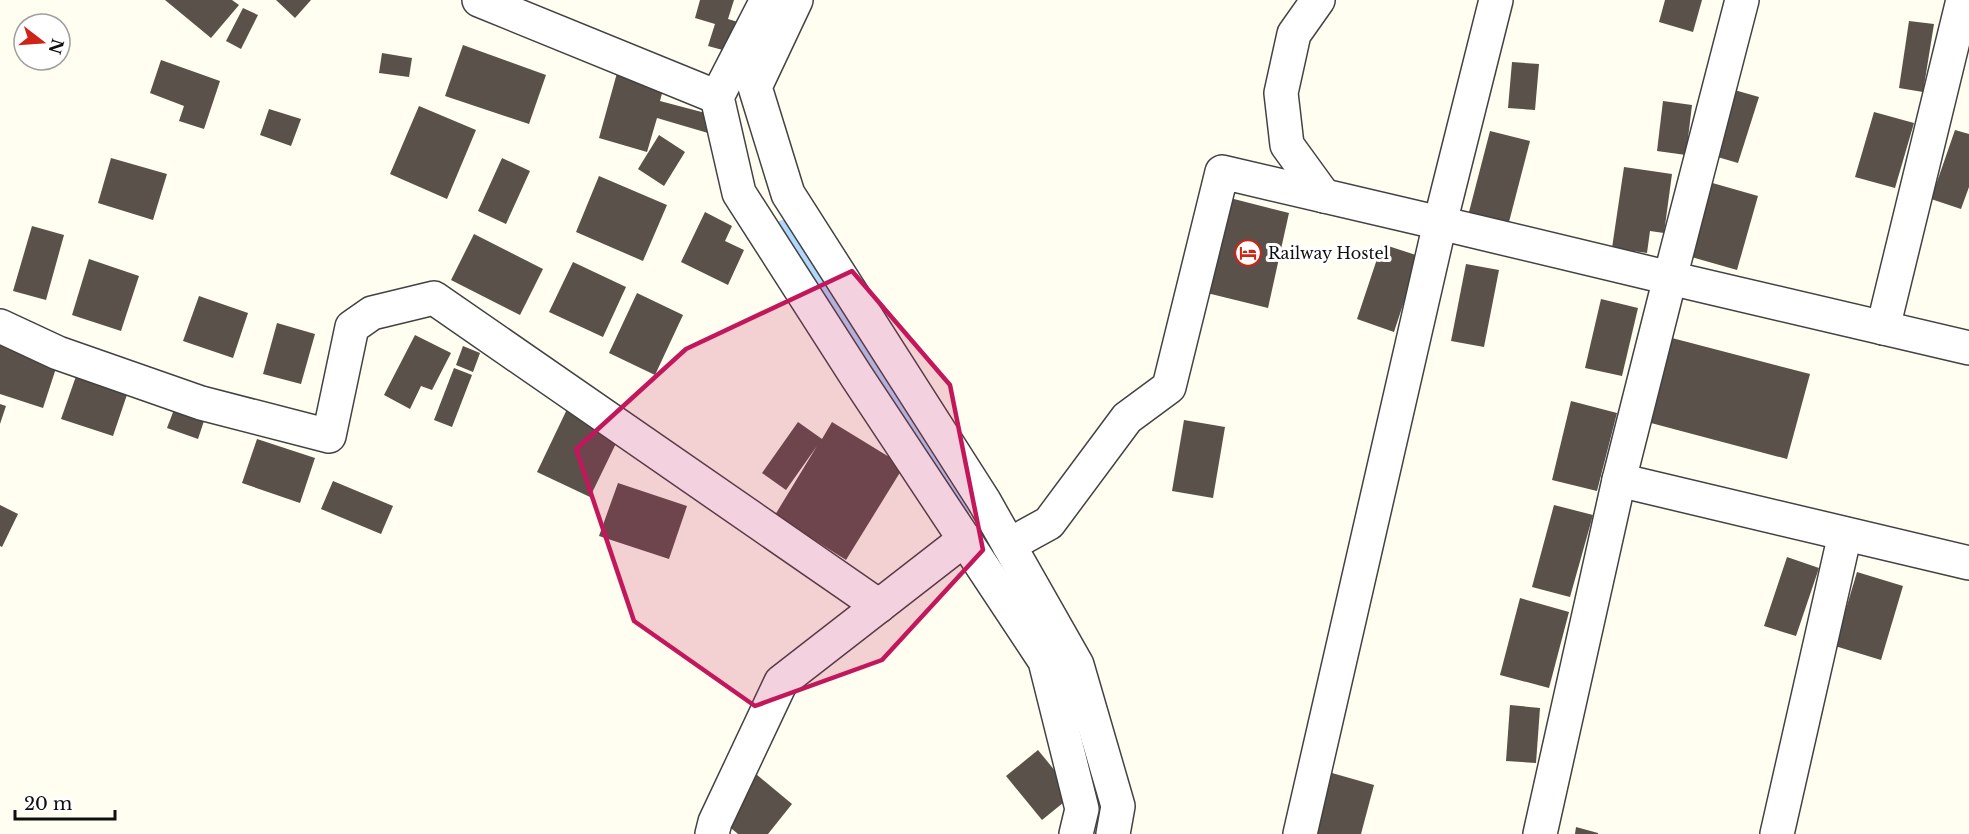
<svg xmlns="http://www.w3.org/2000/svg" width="1969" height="834" viewBox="0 0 1969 834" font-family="'Libre Baskerville',serif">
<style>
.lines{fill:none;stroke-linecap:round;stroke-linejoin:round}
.canal{stroke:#b0d7fc;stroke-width:34}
.building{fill:#59514a}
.street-casing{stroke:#424242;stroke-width:36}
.street{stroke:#fff;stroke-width:33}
.marked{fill:#c2185b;fill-opacity:0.2;stroke:#c2185b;stroke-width:4.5;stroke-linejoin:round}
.labels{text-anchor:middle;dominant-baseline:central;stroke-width:6;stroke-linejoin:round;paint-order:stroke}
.poi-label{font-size:16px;fill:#0f0f0f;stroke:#fff;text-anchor:start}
</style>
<rect width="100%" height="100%" fill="#fffef1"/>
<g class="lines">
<path class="canal" d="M785,237l179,260"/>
</g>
<g class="building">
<path d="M165,0h67l7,5 -28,33z"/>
<path d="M276,0h35l-16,18z"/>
<path d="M700,0h34l-6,19 10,3 -8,30 -22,-6 7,-22 -20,-6z"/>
<path d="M1665,0h37l-9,32 -34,-10z"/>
<path d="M243,8l15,7 -17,34 -15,-8z"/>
<path d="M1909,21l25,3 -11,68 -24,-4z"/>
<path d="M463,45l83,30 -17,49 -84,-28z"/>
<path d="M382,53l30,5 -3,19 -30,-4z"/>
<path d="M161,60l59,21 -16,48 -25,-8 5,-15 -34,-13z"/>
<path d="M1512,62l27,2 -4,46 -27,-2z"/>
<path d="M617,73l47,13 -4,15 53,14 -5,18 -51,-15 -10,34 -48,-14z"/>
<path d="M1724,87l35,10 -21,66 -34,-10z"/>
<path d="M1663,101l29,4 -6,50 -29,-4z"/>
<path d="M419,106l57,24 -29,69 -57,-25z"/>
<path d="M269,109l32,10 -10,27 -31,-11z"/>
<path d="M1874,112l40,11 -19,65 -40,-11z"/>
<path d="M1955,130l14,4v53l-8,22 -30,-10z"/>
<path d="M1490,131l40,10 -21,81 -40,-10z"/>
<path d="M659,135l26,17 -21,34 -26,-17z"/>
<path d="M111,158l56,16 -14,46 -55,-17z"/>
<path d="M502,158l28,13 -24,53 -28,-13z"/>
<path d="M1624,167l48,7 -8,59 -14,-2 -3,22 -35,-5z"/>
<path d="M599,176l68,29 -24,56 -67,-29z"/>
<path d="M1702,180l56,16 -21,74 -56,-16z"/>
<path d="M1230,198l59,15 -21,95 -61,-15z"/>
<path d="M705,212l27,14 -7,15 19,9 -16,35 -47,-23z"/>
<path d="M32,226l32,9 -18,65 -33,-9z"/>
<path d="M474,234l69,35 -23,46 -69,-35z"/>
<path d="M1382,244l37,12 -25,76 -37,-13z"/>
<path d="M89,259l50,17 -18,55 -49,-16z"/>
<path d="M573,262l53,25 -23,50 -54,-25z"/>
<path d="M1466,264l33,6 -15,77 -33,-6z"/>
<path d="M637,293l46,22 -28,60 -46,-22z"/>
<path d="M199,296l49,17 -15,45 -50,-17z"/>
<path d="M1601,299l37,9 -16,68 -37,-8z"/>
<path d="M277,323l38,11 -14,50 -38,-10z"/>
<path d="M415,335l36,18 -19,37 -11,-4 -11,23 -26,-14z"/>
<path d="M3,337l57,19 -17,52 -43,-14v-48z"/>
<path d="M1672,338l138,36 -23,85 -136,-36z"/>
<path d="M463,346l17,7 -7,19 -17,-7z"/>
<path d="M81,362l51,18 -19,56 -52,-17z"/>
<path d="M454,368l18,7 -20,52 -18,-7z"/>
<path d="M1571,401l46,12 -20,78 -45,-11z"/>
<path d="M570,403l53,26 -33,68 -53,-25z"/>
<path d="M0,404l6,2 -6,18z"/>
<path d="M175,407l30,11 -7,21 -31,-11z"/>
<path d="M1184,420l41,7 -12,71 -41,-7z"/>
<path d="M798,422l24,17 10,-17 72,44 -58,94 -71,-45 42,-69 -31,44 -24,-17z"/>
<path d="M257,439l58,19 -15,45 -58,-20z"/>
<path d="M333,481l60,25 -12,28 -60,-25z"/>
<path d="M618,483l69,23 -18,53 -70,-23z"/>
<path d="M0,505l18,9 -16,33 -2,-1z"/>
<path d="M1554,505l39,10 -23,82 -38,-10z"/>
<path d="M1787,557l32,11 -23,68 -32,-10z"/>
<path d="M1857,572l46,14 -22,74 -46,-14z"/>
<path d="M1520,598l49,14 -20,76 -49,-13z"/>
<path d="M1510,705l30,3 -4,55 -30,-2z"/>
<path d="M1038,750l36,44 -32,26 -36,-44z"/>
<path d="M1332,773l42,12 -13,49h-46z"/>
<path d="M756,774l36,30 -24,30h-30l-18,-15z"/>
<path d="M1576,827l22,6v1h-23z"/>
</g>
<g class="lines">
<g class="street-casing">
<g id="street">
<path d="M479,0l238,97"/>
<path d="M767,0l-50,97 22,96 118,184 188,284 37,148 -6,25"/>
<path d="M796,0l-41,87 33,107 196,307 93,164 41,141 -5,28"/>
<path d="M1318,0l-24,34 -13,59 6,52 37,51"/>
<path d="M1742,0l-72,278 299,70"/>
<path d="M0,326l58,27 143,50 128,33 23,-109 20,-14 62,-15 445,308"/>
<path d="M1883,328l80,-328"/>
<path d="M1619,480l350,83"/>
<path d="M1009,545l40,-22 78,-105 42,-31 53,-215 218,51 56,-223"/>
<path d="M712,834l3,-12 66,-140 184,-143"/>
<path d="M1300,834l140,-611 230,55 -51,202 -79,354"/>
<path d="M1777,834l68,-300"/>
</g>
</g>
<use href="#street" class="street"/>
</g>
<path class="marked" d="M852,271l98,114 33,165 -101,110 -127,46 -121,-85 -58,-172 110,-100z"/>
<defs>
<g id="hotel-ring" transform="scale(1.35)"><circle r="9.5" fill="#fff" stroke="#ce2418" stroke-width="1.5"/><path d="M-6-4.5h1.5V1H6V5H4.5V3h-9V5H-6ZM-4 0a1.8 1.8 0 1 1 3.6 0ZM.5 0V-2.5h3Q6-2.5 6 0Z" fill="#ce2418"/></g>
</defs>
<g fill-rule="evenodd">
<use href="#hotel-ring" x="1248" y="253"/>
</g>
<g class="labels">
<g class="poi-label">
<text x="1268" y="253">Railway Hostel</text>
</g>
</g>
<g transform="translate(42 42) rotate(107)"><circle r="28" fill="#ffffff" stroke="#9f9f9f" stroke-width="1.5"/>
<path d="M0-4.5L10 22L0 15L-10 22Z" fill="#ce2418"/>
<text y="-9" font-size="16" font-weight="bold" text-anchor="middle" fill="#0f0f0f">N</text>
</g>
<path d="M15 810v9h100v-9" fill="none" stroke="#0f0f0f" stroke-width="3"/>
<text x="24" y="810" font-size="18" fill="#0f0f0f" stroke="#ffffff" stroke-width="4.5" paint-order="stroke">20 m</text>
</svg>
